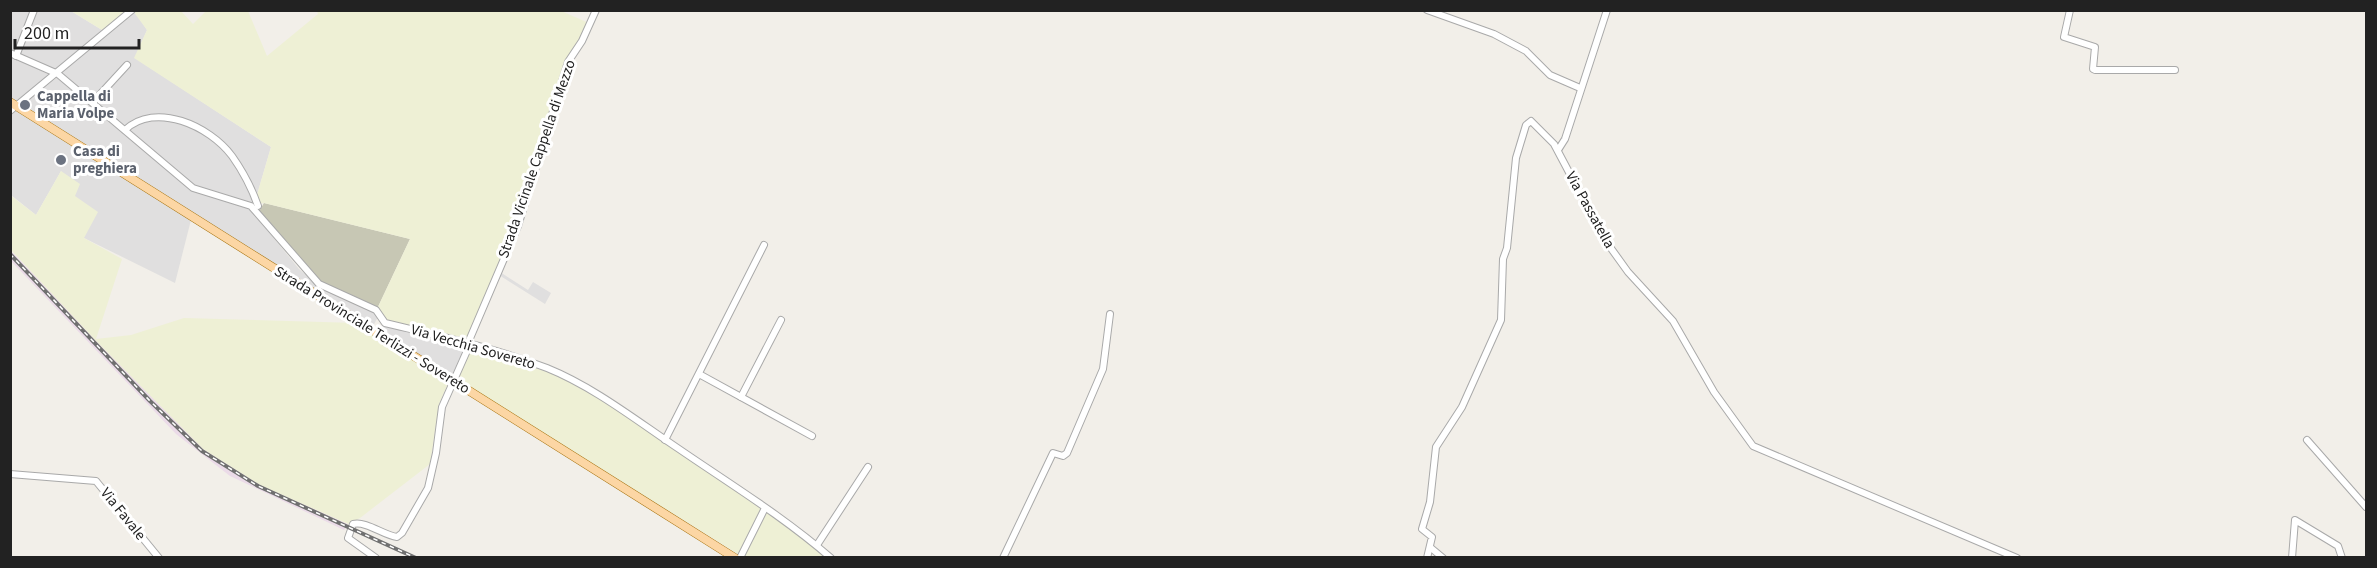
<svg xmlns="http://www.w3.org/2000/svg" width="2377" height="568" viewBox="0 0 2377 568" font-family="'Source Sans 3',sans-serif">
<style>
.residential{fill:#e0dfdf}
.industrial{fill:#ebdbe8}
.construction{fill:#c7c7b4}
.farmland{fill:#eef0d5}
.lines{fill:none;stroke-linecap:round;stroke-linejoin:round}
.minor-casing{stroke:#a9a9a9;stroke-width:8}
.major-casing{stroke:#a06b00;stroke-width:9}
.minor{stroke:#fff;stroke-width:6}
.major{stroke:#fcd6a4;stroke-width:8}
.rail-casing{stroke:#707070;stroke-width:4}
.rail{stroke:#fff;stroke-width:1.5;stroke-dasharray:4.5;stroke-linecap:butt}
.worship-dot{fill:#6b7280;stroke:#fff;stroke-width:2}
.labels{text-anchor:middle;dominant-baseline:central;stroke-width:6;stroke-linejoin:round;paint-order:stroke}
.worship-label{font-size:15px;font-weight:bold;fill:#5b616d;stroke:#fff;text-anchor:start}
.street-label{font-size:15px;fill:#222;stroke:#fff}
</style>
<rect width="100%" height="100%" fill="#f2efe9"/>
<g class="residential">
<path d="M11,11h60l31,19 33,-18 12,18 -12,28 136,89 -17,58 -60,-20 -131,-111 -47,-21h-5z"/>
<path d="M10,56l42,20 -34,27 -7,-5z"/>
<path d="M59,76l134,113 57,20 49,60 17,15 60,28 2,5 -5,9 -352,-221z"/>
<path d="M17,106l175,110 -17,67 -91,-45 -10,-42 -13,-25 -25,44 -25,-20 -1,-84z"/>
<path d="M500,272l28,18 5,-8 18,11 -6,11 -46,-29z"/>
<path d="M383,326l85,19 -14,31 -74,-46z"/>
</g>
<path class="industrial" d="M10,250l193,199 57,36 88,39 -4,6 -114,-54 -54,-42 -165,-173z"/>
<path class="construction" d="M264,203l146,36 -33,70 -56,-25 -63,-71z"/>
<g class="farmland">
<path d="M559,10l32,14 -23,38 -50,164 -50,117 -83,-20 -8,-14 33,-70 -146,-36 -10,2 17,-58 -137,-89 13,-28 -14,-19h48l12,13 13,-13h42l19,45 51,-42 -1,-3z"/>
<path d="M71,11h56l-25,19z"/>
<path d="M61,171l19,13 -5,12 23,16 -14,26 38,21 -26,80 35,-4 53,-17 173,5 92,58 -10,23 -9,60 -70,54 -12,6 -88,-39 -57,-36 -108,-109 -84,-90 -1,-55 26,20z"/>
<path d="M471,346l97,33 32,18 205,140 21,20h-83l-286,-178z"/>
</g>
<g class="lines">
<g class="minor-casing">
<g id="minor">
<path d="M1427,10l67,24 32,17 24,24 30,13"/>
<path d="M2070,10l-6,27 31,10 -2,22 2,1h80"/>
<path d="M10,53l48,21 135,114 58,18 68,78 57,26 9,13c54,13 110,25 162,45 47,19 90,53 132,81 51,35 105,68 152,109"/>
<path d="M16,56l18,-46"/>
<path d="M93,102l34,-37"/>
<path d="M10,111l122,-101"/>
<path d="M125,130c30,-29 85,-4 107,26 10,14 20,33 26,50"/>
<path d="M1558,150l7,-11 42,-129"/>
<path d="M468,343l50,-117 50,-164 14,-21 14,-31"/>
<path d="M699,374l113,62"/>
<path d="M741,397l40,-77"/>
<path d="M665,440l99,-195"/>
<path d="M2307,440l59,67"/>
<path d="M10,474l86,7 63,77"/>
<path d="M817,545l51,-78"/>
<path d="M1431,548l12,10"/>
<path d="M376,558l-28,-20 5,-14c14,-3 30,11 44,13l5,-4 26,-45 8,-35 6,-46 28,-63"/>
<path d="M740,558l25,-50"/>
<path d="M1003,558l50,-105 10,3 4,-3 36,-84 7,-55"/>
<path d="M1427,558l5,-21 -10,-8 8,-27 6,-55 26,-40 39,-87 2,-61 4,-11 9,-90 10,-33 5,-4 23,23 51,96 23,32 45,49 41,71 39,54 264,112"/>
<path d="M2292,558l3,-38 43,26 4,12"/>
</g>
</g>
<g class="major-casing">
<path id="major" d="M10,102l725,456"/>
</g>
<use href="#minor" class="minor"/>
<use href="#major" class="major"/>
<g class="rail-casing">
<path id="rail" d="M10,254l140,147 52,50 56,35 158,72"/>
</g>
<use href="#rail" class="rail"/>
</g>
<g class="worship-dot">
<circle cx="25" cy="105" r="6"/>
<circle cx="61" cy="160" r="6"/>
</g>
<g class="labels">
<g class="worship-label">
<text x="37" y="96">Cappella di<tspan x="37" dy="17">Maria Volpe</tspan></text>
<text x="73" y="151">Casa di<tspan x="73" dy="17">preghiera</tspan></text>
</g>
<g class="street-label">
<text transform="translate(537 159) rotate(-71)">Strada Vicinale Cappella di Mezzo</text>
<text transform="translate(1590 210) rotate(61)">Via Passatella</text>
<text transform="translate(372 330) rotate(32)">Strada Provinciale Terlizzi - Sovereto</text>
<text transform="translate(473 347) rotate(16)">Via Vecchia Sovereto</text>
<text transform="translate(123 514) rotate(51)">Via Favale</text>
</g>
</g>
<rect width="2377" height="568" fill="none" stroke="#222222" stroke-width="24"/>
<path d="M15 39v9h124v-9" fill="none" stroke="#222222" stroke-width="3"/>
<text x="24" y="39" font-size="18" fill="#222222" stroke="#ffffff" stroke-width="4.5" paint-order="stroke">200 m</text>
</svg>
